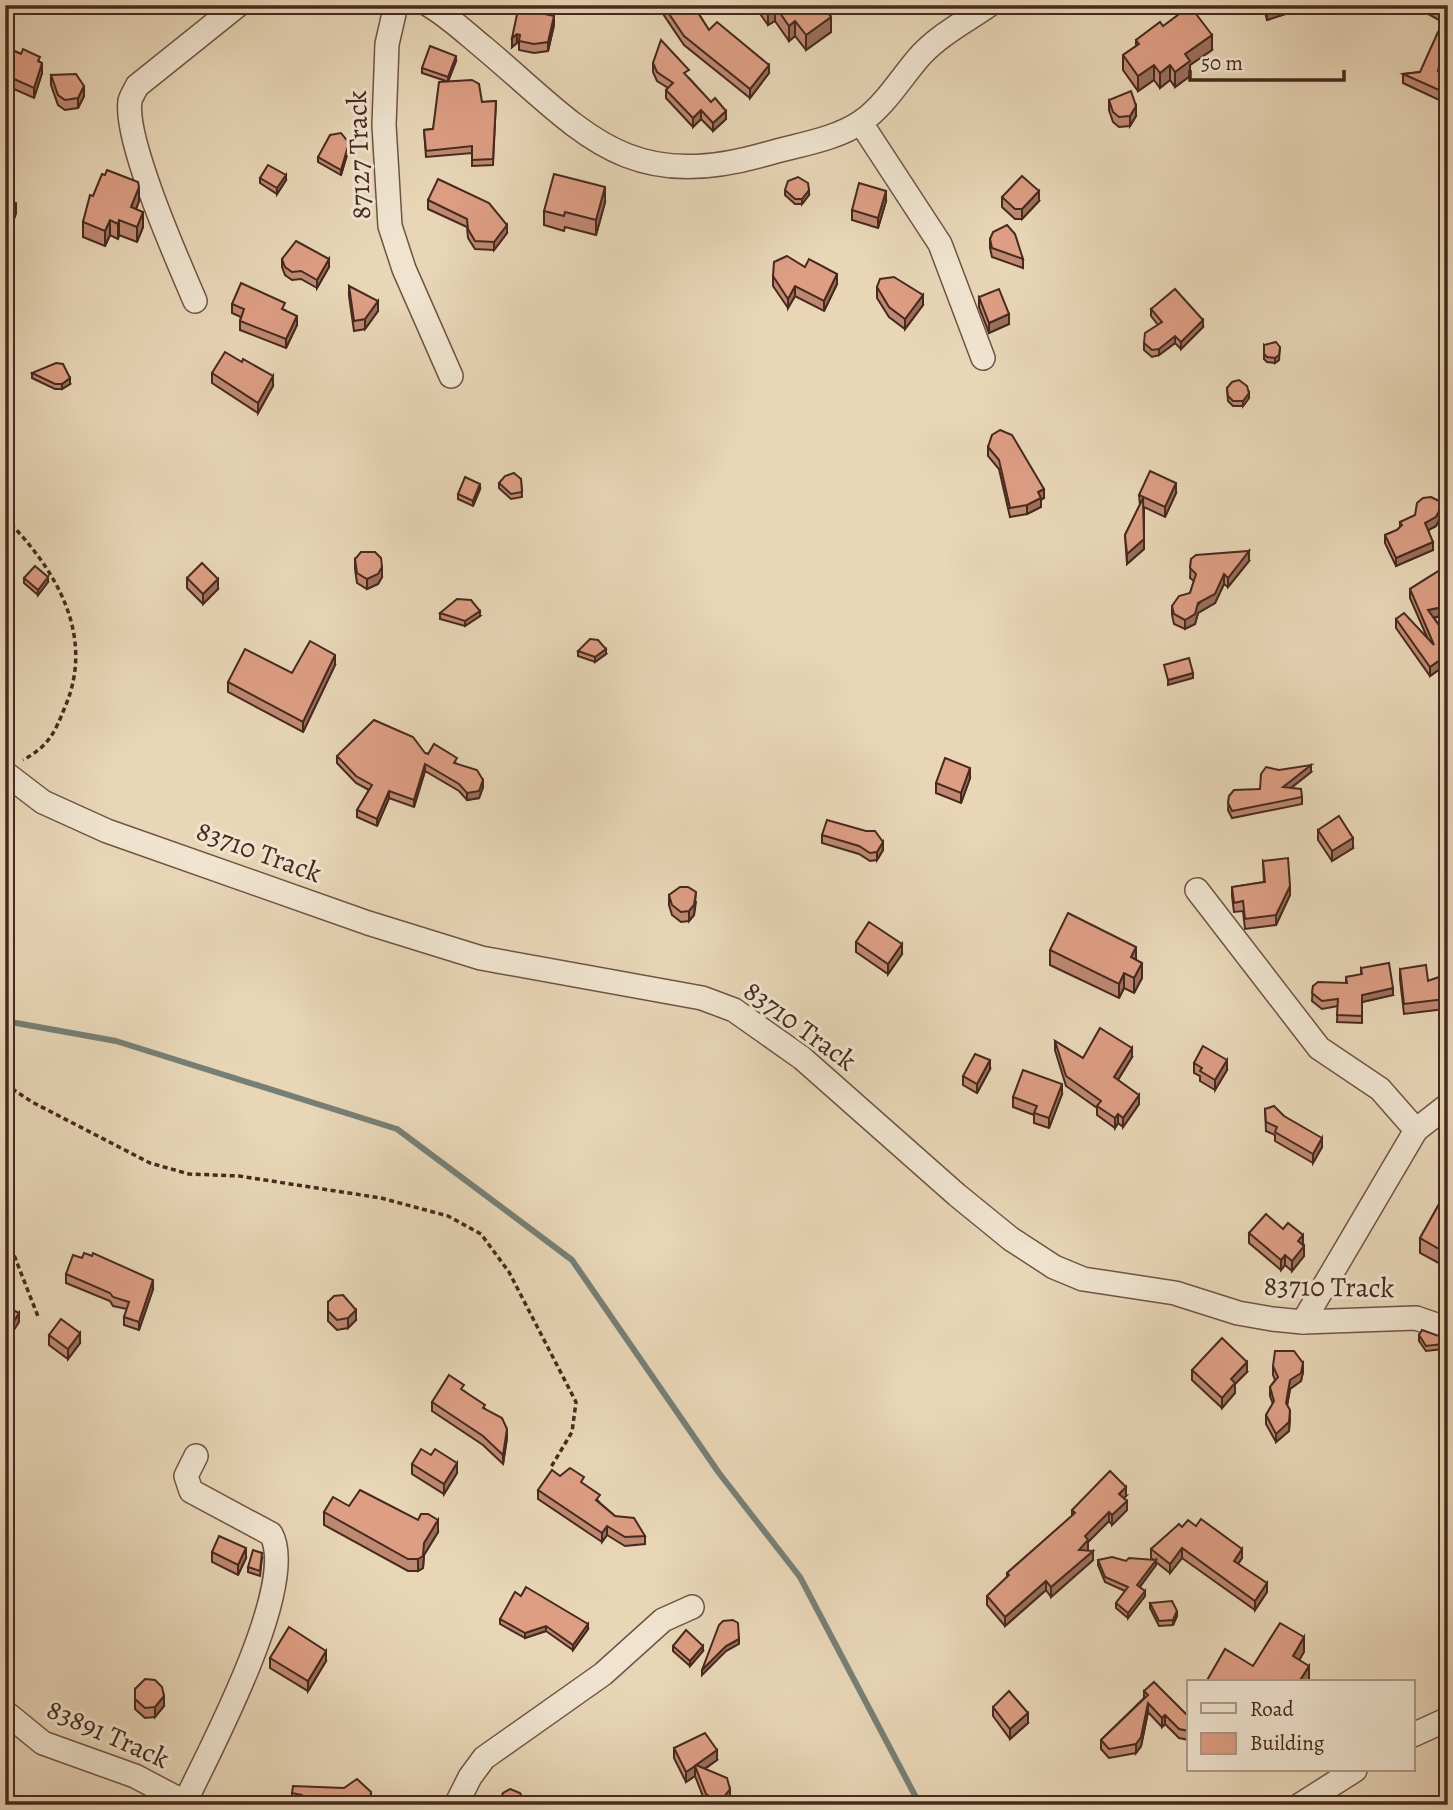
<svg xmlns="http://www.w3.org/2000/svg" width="1453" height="1810" viewBox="0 0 1453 1810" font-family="Alegreya,serif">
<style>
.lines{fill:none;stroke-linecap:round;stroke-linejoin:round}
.stream{stroke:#777f75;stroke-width:6}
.minor-casing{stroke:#6f5444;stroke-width:26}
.path{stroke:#47291e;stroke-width:3.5;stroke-dasharray:5 3.5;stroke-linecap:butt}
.minor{stroke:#f0e4d0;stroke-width:23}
.wall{fill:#be8872;stroke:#47291e;stroke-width:2}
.shaded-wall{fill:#9b6f5c;stroke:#47291e;stroke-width:2}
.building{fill:#dd9e84;stroke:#47291e;stroke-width:2}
.labels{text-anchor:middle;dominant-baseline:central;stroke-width:6;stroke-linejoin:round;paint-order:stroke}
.street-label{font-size:28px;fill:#47291e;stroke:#f0e4d0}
</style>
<rect width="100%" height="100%" fill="#e8d6b7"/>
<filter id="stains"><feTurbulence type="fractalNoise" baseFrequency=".00286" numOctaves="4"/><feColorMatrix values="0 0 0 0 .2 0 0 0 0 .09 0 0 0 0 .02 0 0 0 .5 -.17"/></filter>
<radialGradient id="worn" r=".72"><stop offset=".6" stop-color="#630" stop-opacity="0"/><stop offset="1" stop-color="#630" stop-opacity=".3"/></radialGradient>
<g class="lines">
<path class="stream" d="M5,1021l111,20 281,88 175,131 147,213 81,104 120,228"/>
<g class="minor-casing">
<g id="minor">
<path d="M396,5l-9,39 -3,81 6,101 14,43 47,107"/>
<path d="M429,5c20,12 37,28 54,42 99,83 141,148 283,107 30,-9 69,-14 95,-32 24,-16 41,-46 60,-67 20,-21 45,-34 68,-50"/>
<path d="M861,123l79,121 43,114"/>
<path d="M195,301c-17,-40 -71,-161 -65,-200 1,-5 5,-10 7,-15l101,-81"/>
<path d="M5,773l38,29 64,29 261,92 113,35 221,40 32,12 68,48 155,137 54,44 43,28 29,12 92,14 63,20 34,6 31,3 113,-4 32,11"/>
<path d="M1197,890l122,158 61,41 36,41"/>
<path d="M1303,1322l113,-192 32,-25"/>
<path d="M5,1712l38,31 92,33 55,29"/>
<path d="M1413,1735l35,-16"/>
<path d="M185,1802c25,-52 114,-218 86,-268l-80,-43 -5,-15 10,-20"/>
<path d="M456,1805l14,-28 14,-19 119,-84 60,-54 29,-13"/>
<path d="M1300,1805l55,-35"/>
</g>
</g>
<g class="path">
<path d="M5,518c50,50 91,117 60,189 -10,25 -16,39 -42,53"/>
<path d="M5,1084l27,18 118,61 39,11 50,2 142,22 67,18 33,18 28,38 67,130 -4,30 -21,35"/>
<path d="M5,1232l34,87"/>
</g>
<use href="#minor" class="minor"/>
</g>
<g class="wall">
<path d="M519,5h19v3l-2,4 18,13 -6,26 -14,2 -15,-3v-7h-2l-5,4z"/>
<path d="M657,5h36l16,25 60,43 -19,25 -66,-53z"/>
<path d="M758,5h64l9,27 -25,18 -11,-14 -6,5 -14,-20 -7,4 -10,-14z"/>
<path d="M1263,5h38v4l-34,11z"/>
<path d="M1428,5h20v20l-20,-11z"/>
<path d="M1163,26l49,24 -22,15v11l-15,11 -5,-7 -10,8 -6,-8 -16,11 -15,-21v-15l13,-9v-6z"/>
<path d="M1446,44l-6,27 8,-1v26l-6,-2 -3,6 -36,-17v-9l17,-2z"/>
<path d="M5,47l35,15 2,11 -8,25 -29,-13z"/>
<path d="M456,61l-8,20 34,21 14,-1 -3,64 -21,1v-13l-46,4 -2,-27 9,-1 13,-48 -24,-8v-5z"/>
<path d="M653,63l36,15 37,41 -13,12 -12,-12 -8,8 -27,-29v-8l2,-2 -11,-7 -4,-9z"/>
<path d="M51,75l33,21 -6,12 -13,2 -7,-5 -7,-20z"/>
<path d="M1109,100l27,16 -6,10 -11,1 -6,-5 -4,-12z"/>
<path d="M349,148l-8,27 -23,-13v-5z"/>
<path d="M260,178l26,2 -9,14 -17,-11z"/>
<path d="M785,190l24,5 -7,9h-7l-10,-9z"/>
<path d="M93,196l46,5 -3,8 7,18 -6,15 -18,-7 -1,4 -8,-4 -5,11 -22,-9v-15z"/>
<path d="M1002,197l37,4 -17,18h-7l-13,-12z"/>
<path d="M5,199l11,14 -9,26 -2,-1z"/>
<path d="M428,200l79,33 -13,17 -19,-1 -7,-11 -1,-11 -39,-18z"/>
<path d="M886,201l-8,27 -26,-8v-10z"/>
<path d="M605,202l-9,33 -31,-8 -1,4 -20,-6v-14z"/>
<path d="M990,239l33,20v9l-31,-11 -2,-9z"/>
<path d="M282,259l47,8 -12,21 -16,-9 -9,1 -7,-5 -3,-8z"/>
<path d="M805,267l32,17 -13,27 -29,-15 -7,12 -15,-22v-10z"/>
<path d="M349,286l29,25 -13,18 -11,2 -5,-35z"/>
<path d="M877,287l46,18 -18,24 -16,-12 -12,-19z"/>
<path d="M979,297l30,27 -20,9 -10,-26z"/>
<path d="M232,304l53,6 12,15 -11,23 -46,-18v-9l1,-4 -9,-4z"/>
<path d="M1151,309l52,18 -22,22 -6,-6 -16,12 -7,2 -8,-7v-7l14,-18 -7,-9z"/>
<path d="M1264,345l15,15 -4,3 -8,-1 -3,-3z"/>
<path d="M32,373l38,11 -8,5h-7l-23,-11z"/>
<path d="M212,373l61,13 -15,27 -46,-30z"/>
<path d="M1227,388l22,10 -6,8h-10l-5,-5z"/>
<path d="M988,447l56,51 -3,2v7l-14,7 -17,3 -11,-48 -11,-13z"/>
<path d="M521,479l1,18 -11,2 -12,-11v-5z"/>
<path d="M480,489l-7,17 -15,-7v-5z"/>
<path d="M1176,493l-11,24 -21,-10v42l-17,15 -2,-29 15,-30 -1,-10z"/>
<path d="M1443,512l-7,14 -8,4 5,20 -37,16 -11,-23v-8l12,-5 3,-3v-5z"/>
<path d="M355,559l27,18 -4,7 -11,5 -10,-6 -2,-14z"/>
<path d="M1191,559l58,2 -21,26 -4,-3 -9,19 -17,10 -3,11 -10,5 -11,-5 -2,-9v-9l18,-13 4,-12 -4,-3z"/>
<path d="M1448,565v49l-14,4 14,20v25l-18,13 -34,-48v-9l31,18 -17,-39v-9z"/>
<path d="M24,578l24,4 -10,13 -14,-12z"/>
<path d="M187,578l31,11 -15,15 -16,-16z"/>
<path d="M440,613l40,3 -15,10 -25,-7z"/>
<path d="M578,651l28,3 -11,8 -17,-6z"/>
<path d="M335,665l-32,67 -75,-40v-10l64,-9z"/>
<path d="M425,753l32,11 26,23 -4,11 -12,2 -8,-9 -34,-20 -11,36 -25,-9 -12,28 -20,-9v-7l12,-20 -13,-7 -19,-20v-7z"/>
<path d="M1279,770l32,2 -20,16 11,9v7l-70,14 -4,-8 1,-14 31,-7z"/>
<path d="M970,778l-9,25 -25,-10v-10z"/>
<path d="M1318,830l35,18 -21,13 -14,-21z"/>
<path d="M866,831l17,19 -6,10 -7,1 -11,-7 -37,-11v-8z"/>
<path d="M1263,861l27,34 -14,30 -31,4 -2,-18 -9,1 -2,-16v-9l32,-5z"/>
<path d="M669,895l27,7 -2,13 -5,6 -8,1 -9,-7 -3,-10z"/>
<path d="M856,942l46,12 -14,20 -32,-22z"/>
<path d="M1050,950l86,10 6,18 -8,15 -10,-5 -5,10 -69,-33z"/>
<path d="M1361,968l32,27 -31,7v21l-25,-1 1,-16 -16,3 -10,-8 1,-15 33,-3v-6l15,-2z"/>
<path d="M1400,969l28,12 20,-7v36l-3,-1 -41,5 -4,-35z"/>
<path d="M1055,1041l28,17 49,-1 -14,23 21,24 -16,23 -5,-4 -3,5 -18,-13v-7l-31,-22 -11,-36z"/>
<path d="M1194,1063l33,7 -12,20 -15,-9v-5l-6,-3z"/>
<path d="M990,1069l-13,24 -14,-8v-9z"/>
<path d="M1062,1094l-13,34 -15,-5v-8l-21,-8v-10z"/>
<path d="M1265,1109l57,38 -9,16 -38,-22v-6l-9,-4z"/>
<path d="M1448,1188v80l-28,-15v-15z"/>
<path d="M1249,1233l54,12 1,11 -12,15 -7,-6 -4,5 -32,-27z"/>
<path d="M66,1274l87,15 -14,41 -15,-5v-8l3,-8 -14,-3 -3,-5 -44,-18z"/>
<path d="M328,1302l28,18 -8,8 -11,2 -9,-9z"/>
<path d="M49,1335l31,8 -12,16 -19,-14z"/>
<path d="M1419,1335l24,9v5l-17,2 -7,-10z"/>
<path d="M1273,1366l30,6 -2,9 -11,8 -3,16 3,14 -1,12 -13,11 -10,-18v-9l7,-11 -3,-8v-9l5,-7 -2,-5z"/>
<path d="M1192,1370l55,2 -12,12v9l-13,15 -30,-28z"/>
<path d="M464,1391l21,18 22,29 -4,26 -20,-19 -51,-34v-9z"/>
<path d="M431,1455l26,18 -13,21 -32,-20v-10z"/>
<path d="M560,1476l24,9 16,18 15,13 30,20v8l-20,2 -18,-11 -5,7 -64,-43v-9z"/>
<path d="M1126,1496l-2,2 3,12 -15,15 -3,-4 -21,21v8l-1,1 6,9 -42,37 -5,-7 -41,36 -18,-21v-9l20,-19v-4l65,-57v-6z"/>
<path d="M349,1506l89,26 -14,23 -1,13 -5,3h-10l-84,-46v-13z"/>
<path d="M1196,1526l46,32 -4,6 29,28 -12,18 -73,-52 -12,15 -14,-11v3l-16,22 5,9 -17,22 -12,-10v-5l9,-12 -20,-9 -7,-17v-5l28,1 28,-1 -3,-2v-9l31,-22z"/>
<path d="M212,1552l34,6 -8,17 -26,-13z"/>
<path d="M262,1558l-2,18 -12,-4v-5z"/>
<path d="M1150,1603l27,13 -4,9 -14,1 -9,-18z"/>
<path d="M500,1619l88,10 -15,21 -27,-19 -21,7 -25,-14z"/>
<path d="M673,1646l30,5 -13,15 -17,-15z"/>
<path d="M270,1658l56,3 -18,30 -38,-23z"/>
<path d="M135,1689l29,17 -9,11 -10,1 -10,-9z"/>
<path d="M1144,1691l45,26v23l-10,-2 -14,-14 -3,3 -14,-15 -7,34 -5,7 -27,5 -8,-9v-9l43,-42z"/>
<path d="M993,1707l35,16 -18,16 -17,-23z"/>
<path d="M674,1748l43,12 -12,9 25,30 -4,6h-18l-2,-1 -11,-28 -9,6 -12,-24z"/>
<path d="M371,1792v13h-71l-8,-2v-10z"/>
</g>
<g class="shaded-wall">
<path d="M502,5h15l-15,4z"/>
<path d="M534,5h4v3l-7,12v-9z"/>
<path d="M1282,5h19v4l-34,11v-10z"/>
<path d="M775,6v15l-7,4v-15z"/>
<path d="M554,16v9l-6,26v-9z"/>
<path d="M831,17v15l-25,18v-15z"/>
<path d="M795,21v15l-6,5v-15z"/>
<path d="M517,34v9l-5,4v-9z"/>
<path d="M1446,34v10l-8,37v-10z"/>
<path d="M1212,35v15l-22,15v11l-15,11v-15l10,-18z"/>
<path d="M456,56v5l-8,21v-5z"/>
<path d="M42,63v10l-8,25v-10z"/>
<path d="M769,65v8l-19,25v-9z"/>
<path d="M1154,65v15l-16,11v-15z"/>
<path d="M1170,65v15l-10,8v-15z"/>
<path d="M1442,84v10l-3,6v-10z"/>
<path d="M84,86v10l-6,12v-10z"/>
<path d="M1136,106v10l-6,10v-10z"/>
<path d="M701,110v9l-8,8v-9z"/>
<path d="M726,111v8l-13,12v-8z"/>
<path d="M349,143v5l-8,27v-5z"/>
<path d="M286,175v5l-9,14v-6z"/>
<path d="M139,187v14l-8,21v-15z"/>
<path d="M605,187v15l-9,33v-15z"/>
<path d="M809,190v5l-7,9v-5z"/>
<path d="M886,191v10l-8,27v-10z"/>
<path d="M1039,191v10l-17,18v-10z"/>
<path d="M16,203v10l-9,26v-10z"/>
<path d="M143,212v15l-6,15v-15z"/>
<path d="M110,220v15l-5,11v-15z"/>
<path d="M119,220v15l-1,4v-15z"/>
<path d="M507,225v8l-13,17v-8z"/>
<path d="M329,259v8l-12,21v-8z"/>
<path d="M837,274v10l-13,27v-10z"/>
<path d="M795,286v10l-7,12v-9z"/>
<path d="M923,295v10l-18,24v-10z"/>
<path d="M378,301v10l-13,18v-10z"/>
<path d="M1009,314v10l-20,9v-10z"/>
<path d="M297,316v9l-11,23v-9z"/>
<path d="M1203,320v7l-22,22v-7z"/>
<path d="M1175,336v7l-16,12v-6z"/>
<path d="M1280,347l-1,13 -4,3v-5z"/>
<path d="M273,376v10l-15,27v-10z"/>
<path d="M70,378v6l-8,5v-5z"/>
<path d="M1249,393v5l-6,8v-5z"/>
<path d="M1176,483v10l-11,24v-10z"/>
<path d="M480,484v5l-7,17v-5z"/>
<path d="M1044,489v9l-3,2v7l-14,7v-9l11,-13z"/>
<path d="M1443,503v9l-7,14 -11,6v-9z"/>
<path d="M1144,539v10l-17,15v-10z"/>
<path d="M1433,542v8l-37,16v-8z"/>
<path d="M10,547v9l-5,5v-8z"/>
<path d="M1249,551v10l-21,26v-9z"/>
<path d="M382,567v10l-4,7 -11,5v-10z"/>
<path d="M1224,574v10l-9,19 -17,10 -3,11 -10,5v-9z"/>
<path d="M48,577v5l-10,13v-5z"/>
<path d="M218,579v10l-15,15v-10z"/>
<path d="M1448,606v8l-20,5v-9z"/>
<path d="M480,611v5l-15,10v-5z"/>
<path d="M606,649v5l-11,8v-5z"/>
<path d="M1448,654v9l-18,13v-9z"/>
<path d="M335,655v10l-32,67v-10z"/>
<path d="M1193,673v5l-25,7v-5z"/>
<path d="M425,764v7l-11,36v-7z"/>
<path d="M1311,765v7l-28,22v-7z"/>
<path d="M970,768v10l-9,25v-10z"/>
<path d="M483,780v7l-4,11 -12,2v-7z"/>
<path d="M389,791v7l-12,28v-7z"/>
<path d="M1353,838v10l-21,13v-10z"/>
<path d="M883,842v8l-6,10v-8z"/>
<path d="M1290,886v9l-14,30v-10z"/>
<path d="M696,892l-2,23 -5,6v-10z"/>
<path d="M902,944v10l-14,20v-10z"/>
<path d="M1136,947v15l-5,-5z"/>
<path d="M1142,963v15l-8,15v-15z"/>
<path d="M1124,973v15l-5,10v-14z"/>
<path d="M1393,988v7l-31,7v21v-28z"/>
<path d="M1132,1048v9l-18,29v-9z"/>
<path d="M990,1060v9l-13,24v-9z"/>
<path d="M1227,1060v10l-12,20v-10z"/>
<path d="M1062,1084v10l-13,34v-10z"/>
<path d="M1139,1095v9l-16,23v-9z"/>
<path d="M1118,1114v9l-3,5v-10z"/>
<path d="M1322,1138v9l-9,16v-9z"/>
<path d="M1303,1235v10l-5,-4z"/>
<path d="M1304,1246v10l-12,15v-10z"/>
<path d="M1285,1255v10l-4,5v-10z"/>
<path d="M153,1280v9l-14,41v-8z"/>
<path d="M356,1310v10l-8,8v-10z"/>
<path d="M19,1313v9l-14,22v-8z"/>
<path d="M80,1333v10l-12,16v-10z"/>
<path d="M1247,1362v10l-12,12v9l-13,15v-10l9,-19z"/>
<path d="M1303,1363v9l-2,9 -11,8 -4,23v-9l4,-23z"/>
<path d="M1290,1410l-1,21 -13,11v-8z"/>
<path d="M507,1429v9l-4,26v-9z"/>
<path d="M457,1463v10l-13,21v-10z"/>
<path d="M1126,1487v9l-7,7v-9z"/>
<path d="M1127,1501v9l-15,15v-10z"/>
<path d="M1109,1512v9l-21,21v8l-9,9v-9l6,-14z"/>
<path d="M438,1520v12l-14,23 -1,13 -5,3v-12l6,-16z"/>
<path d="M607,1526v9l-5,7v-9z"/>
<path d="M246,1548v10l-8,17v-10z"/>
<path d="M1182,1548v10l-12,15v-9z"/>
<path d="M1242,1549v9l-8,12v-9z"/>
<path d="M1093,1551v9l-42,37v-10z"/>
<path d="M1156,1560v5l-19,25v-5z"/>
<path d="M1046,1581v9l-41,36v-9z"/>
<path d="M1267,1583v9l-12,18v-9z"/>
<path d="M1145,1591v5l-17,22v-5z"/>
<path d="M1177,1611v5l-4,9v-5z"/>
<path d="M588,1624v5l-15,21v-5z"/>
<path d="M546,1626v5l-21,7v-5z"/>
<path d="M1304,1637v15l-11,19v-15z"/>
<path d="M739,1639v5l-13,7 -24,24v-5l24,-24z"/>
<path d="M703,1646v5l-13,15v-5z"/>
<path d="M326,1651v10l-18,30v-10z"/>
<path d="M1309,1666v14l-2,2h-8z"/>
<path d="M164,1696v10l-9,11v-10z"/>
<path d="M1148,1703v9l-7,34 -5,7v-9z"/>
<path d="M1028,1713v10l-18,16v-10z"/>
<path d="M1165,1715v9l-3,3v-9z"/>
<path d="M717,1750v10l-19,13 -2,-8z"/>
<path d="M695,1766v10l-9,6v-10z"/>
<path d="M730,1789v10l-4,6h-3v-7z"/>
</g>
<g class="building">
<path d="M519,5h15l-3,6 23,5 -6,26 -14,2 -15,-3 1,-6 -3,-1 -5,4z"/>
<path d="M663,5h30l16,25 8,-8 52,43 -19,24 -66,-53z"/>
<path d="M765,5h57l9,12 -25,18 -11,-14 -6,5 -14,-20 -7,4z"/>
<path d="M1266,5h16l-15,5z"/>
<path d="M1429,5h19v10z"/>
<path d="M1190,6l22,29 -27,19 5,7 -15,11 -5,-7 -10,8 -6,-8 -16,11 -15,-21 16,-11 -3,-4 24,-18 3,4z"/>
<path d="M1438,32l8,2 -8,37 10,-1v17l-6,-3 -3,6 -36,-16 17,-2z"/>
<path d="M661,40l28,30 -5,3 27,29 4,-4 11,13 -13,12 -12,-13 -8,8 -27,-28 7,-7 -16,-11 -4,-9z"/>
<path d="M430,46l26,10 -8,21 -26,-9z"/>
<path d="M5,47l16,7 2,-5 17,8 -2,4 4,2 -8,25 -29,-13z"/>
<path d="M76,74l8,12 -6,12 -13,2 -7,-5 -7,-20z"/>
<path d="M472,80l7,4 3,18 14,-1 -3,58 -21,1v-14l-46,5 -2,-21 9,-1 6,-47z"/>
<path d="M1131,91l5,15 -6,10 -11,1 -6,-5 -4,-12z"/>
<path d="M341,133l8,10 -8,27 -23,-13 12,-22z"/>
<path d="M268,165l18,10 -9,13 -17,-10z"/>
<path d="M107,170l31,12 1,5 -8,20 12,5 -6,15 -18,-7 -1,4 -8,-4 -5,11 -22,-9 7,-27 3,1 9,-22 3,1z"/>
<path d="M554,174l51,13 -9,33 -31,-8 -1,4 -20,-5z"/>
<path d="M1022,176l17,15 -17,18h-7l-13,-12z"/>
<path d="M798,177l10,6 1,7 -7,9h-7l-10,-9 3,-9z"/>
<path d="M438,179l51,24 18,22 -13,17 -19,-1 -7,-12 -1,-10 -39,-19z"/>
<path d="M859,183l27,8 -8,27 -26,-8z"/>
<path d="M5,199l11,4 -9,26 -2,-1z"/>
<path d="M1007,225l8,9 8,25 -31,-11 -2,-9 3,-7z"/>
<path d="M296,241l33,18 -12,21 -16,-9 -9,1 -7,-5 -3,-8z"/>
<path d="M787,256l18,11 4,-8 28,15 -13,27 -29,-15 -7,13 -15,-23 1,-14z"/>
<path d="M894,277l29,18 -18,24 -16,-12 -12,-20 3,-8z"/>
<path d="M241,283l44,20 -3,6 15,7 -11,23 -46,-18 4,-12 -12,-5z"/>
<path d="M349,286l29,15 -13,18 -11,2z"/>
<path d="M999,289l10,25 -20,9 -10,-26z"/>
<path d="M1175,289l28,31 -22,22 -6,-6 -16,13 -7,1 -8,-7 1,-10 17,-11 -11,-13z"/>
<path d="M1276,342l4,5 -1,8 -4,3 -8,-1 -3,-3v-9z"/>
<path d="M225,352l17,10 1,-3 30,17 -15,27 -46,-30z"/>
<path d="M56,363l7,1 7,14 -8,6h-7l-23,-11z"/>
<path d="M1239,380l8,6 2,7 -6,8h-10l-5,-5 -1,-8 5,-6z"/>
<path d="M1000,430l12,5 32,54 -6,3 3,6 -14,7 -17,3 -11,-48 -11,-13 4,-12z"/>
<path d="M1150,471l26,12 -11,24 -26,-12z"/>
<path d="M514,473l7,6 1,13 -11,2 -12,-11 6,-7z"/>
<path d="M465,477l15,7 -7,17 -15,-7z"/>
<path d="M1431,497l12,6 -7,14 -11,6 8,19 -37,16 -11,-23 12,-5 5,-5 -2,-3 15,-7 2,-12 6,-5z"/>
<path d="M1143,498l1,41 -17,15 -2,-19z"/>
<path d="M5,544l5,3 -5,6z"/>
<path d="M1249,551l-21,27 -4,-4 -9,20 -17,9 -3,11 -10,6 -11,-6 -2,-8 7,-10 11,-3 6,-19 -6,-6 1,-9 5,-4z"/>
<path d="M361,552h14l6,6 1,9 -4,7 -11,5 -10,-6 -2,-14z"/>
<path d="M202,563l16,16 -15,15 -16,-16z"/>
<path d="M1448,565v41l-20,4 20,28v16l-18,13 -34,-48 8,-6 30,32 -24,-56z"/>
<path d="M35,566l13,11 -10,13 -14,-12z"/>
<path d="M457,599l14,1 9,11 -15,10 -25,-8z"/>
<path d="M590,639l8,1 8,9 -11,8 -17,-6z"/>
<path d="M310,641l25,14 -32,67 -75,-40 17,-33 47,24z"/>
<path d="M1189,658l4,15 -25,7 -4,-15z"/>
<path d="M374,720l39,17 12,16 3,1 6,-10 23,14 -3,5 23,7 6,10 -4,11 -12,2 -8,-9 -34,-20 -11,36 -25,-9 -12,28 -20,-9 15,-25 -16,-9 -19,-20z"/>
<path d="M945,758l25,10 -9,25 -25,-10z"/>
<path d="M1311,765l-28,22 18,2 1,8 -70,14 -4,-8 1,-7 5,-6 26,-1 1,-15 5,-7 13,3z"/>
<path d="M1339,816l14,22 -21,13 -14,-21z"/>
<path d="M827,820l39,11h9l8,11 -6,10 -7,1 -11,-7 -37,-11z"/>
<path d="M1288,858l2,28 -14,29 -31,4 -2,-18 -9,2 -2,-16 33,-5 -2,-21z"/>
<path d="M680,887h8l8,5 -2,13 -5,6 -8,1 -9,-7 -3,-10z"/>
<path d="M1068,913l68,34 -5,10 11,6 -8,15 -10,-5 -5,11 -69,-34z"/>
<path d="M869,922l33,22 -14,20 -32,-22z"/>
<path d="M1389,963l4,25 -31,7v21l-25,-1 1,-16 -16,2 -10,-8 1,-7 5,-4 29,1 -1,-6 16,-3 -1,-6z"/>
<path d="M1426,965l2,16 20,-7v26l-3,-1 -41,5 -4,-35z"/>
<path d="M1100,1028l32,20 -18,29 25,18 -16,23 -5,-4 -3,4 -18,-12 4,-5 -35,-25 -11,-35 28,17z"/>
<path d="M1203,1046l24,14 -12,20 -15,-9 2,-3 -8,-5z"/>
<path d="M975,1054l15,6 -13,24 -14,-8z"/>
<path d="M1023,1070l39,14 -13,34 -15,-5 3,-7 -24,-9z"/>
<path d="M1274,1106l10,10 38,22 -9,16 -38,-22 2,-5 -11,-5 -1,-13z"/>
<path d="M1448,1188v66l-28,-16z"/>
<path d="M1266,1214l17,15 5,-6 15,12 -5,6 6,5 -12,15 -7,-6 -4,5 -32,-27z"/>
<path d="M84,1253l8,3 1,-3 60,27 -14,42 -15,-5 5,-15 -16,-5 -3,-4 -44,-19 7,-19 9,3z"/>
<path d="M343,1295l13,15 -8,8 -11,2 -9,-9v-9l6,-6z"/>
<path d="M5,1306l14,7 -14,23z"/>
<path d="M61,1319l19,14 -12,16 -19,-14z"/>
<path d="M1422,1330l17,6 4,8 -17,2 -7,-11z"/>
<path d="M1222,1338l25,24 -16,17 4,4 -13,15 -30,-28z"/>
<path d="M1275,1351h19l9,12 -2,10 -11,7 -4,23 4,7 -1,12 -13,12 -10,-19 8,-14 -4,-14 8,-10 -5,-11z"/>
<path d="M449,1375l15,10 -3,4 24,16 -2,3 19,10 5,11 -4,26 -20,-19 -51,-34z"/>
<path d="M421,1449l10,6 4,-6 22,14 -13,21 -32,-20z"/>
<path d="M570,1468l14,9 -3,5 19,13 -4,5 19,16 19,2 11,18 -20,1 -18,-11 -5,7 -64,-43 14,-20 8,6z"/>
<path d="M1110,1471l16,16 -7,7 8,7 -15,14 -3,-3 -24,24 3,4 -9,10 14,1 -42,36 -5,-6 -41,36 -18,-21 22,-21 -2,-2 68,-60 -3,-3z"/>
<path d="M360,1490l58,30 3,-6h7l10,6 -14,23 -1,13 -5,3h-10l-84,-47 9,-15 16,9z"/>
<path d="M1201,1519l41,30 -8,12 33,22 -12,18 -73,-53 -12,16 -19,-15 28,-25 3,3 6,-7 8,6z"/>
<path d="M219,1536l27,12 -8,17 -26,-13z"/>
<path d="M253,1550l9,3 -2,18 -12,-4z"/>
<path d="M1112,1557l14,4 3,-3 27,2 -19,25 8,6 -17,22 -12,-10 12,-16 -23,-10 -7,-17z"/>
<path d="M526,1587l62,37 -15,21 -27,-19 -21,7 -25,-14 15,-27 6,4z"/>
<path d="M1172,1601l5,10 -4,9 -14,1 -9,-18z"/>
<path d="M733,1620l5,3 1,16 -13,7 -24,24 17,-45 4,-4z"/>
<path d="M1280,1623l24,14 -11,19 16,10 -10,16h-93l19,-33 28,17z"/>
<path d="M289,1627l37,24 -18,30 -38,-23z"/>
<path d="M686,1630l17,16 -13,15 -17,-15z"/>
<path d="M145,1679l10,1 7,7 2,9 -9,11 -10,1 -10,-9v-10z"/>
<path d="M1154,1682l35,35v14l-10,-2 -14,-14 -3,3 -14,-15 -7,34 -5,7 -27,5 -8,-9 47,-45 -4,-4z"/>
<path d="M1009,1691l19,22 -18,16 -17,-22z"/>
<path d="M705,1733l12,17 -21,15 31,13 3,11 -7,9 -9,1 -8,-5 -11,-28 -9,6 -12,-24z"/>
<path d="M357,1779l14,13 -1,9 -3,4h-65v-10l-10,-2 1,-7 51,2z"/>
<path d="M510,1789l10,4 3,6 -3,6h-17l-3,-5 3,-7z"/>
</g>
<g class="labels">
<g class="street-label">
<text transform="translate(359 155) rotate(-92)">87127 Track</text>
<text transform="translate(259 852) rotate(20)">83710 Track</text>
<text transform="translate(800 1026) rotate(36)">83710 Track</text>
<text transform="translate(1329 1287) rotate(1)">83710 Track</text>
<text transform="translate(108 1734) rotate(24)">83891 Track</text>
</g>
</g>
<rect width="1453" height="1810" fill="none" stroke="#e8d6b7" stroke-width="28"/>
<rect x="7" y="7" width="1439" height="1796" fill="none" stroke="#47291e" stroke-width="3.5"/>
<rect x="14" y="14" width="1425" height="1782" fill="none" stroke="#47291e" stroke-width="2"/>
<rect x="1187" y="1680" width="228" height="91" fill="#f0e4d0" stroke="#ac9989" stroke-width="2"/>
<rect x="1201" y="1703" width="35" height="10" fill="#f0e4d0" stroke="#ac9989" stroke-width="2"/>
<text x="1250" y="1716" font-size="21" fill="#47291e">Road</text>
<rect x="1201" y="1733" width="35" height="21" fill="#dd9e84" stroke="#ac9989" stroke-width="2"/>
<text x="1250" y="1750" font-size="21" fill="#47291e">Building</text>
<path d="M1190 70v10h154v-10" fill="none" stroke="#47291e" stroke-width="3.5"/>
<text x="1201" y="70" font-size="21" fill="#47291e" stroke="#f0e4d0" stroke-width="5" paint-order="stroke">50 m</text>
<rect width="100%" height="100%" filter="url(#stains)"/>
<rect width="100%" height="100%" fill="url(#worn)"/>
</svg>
